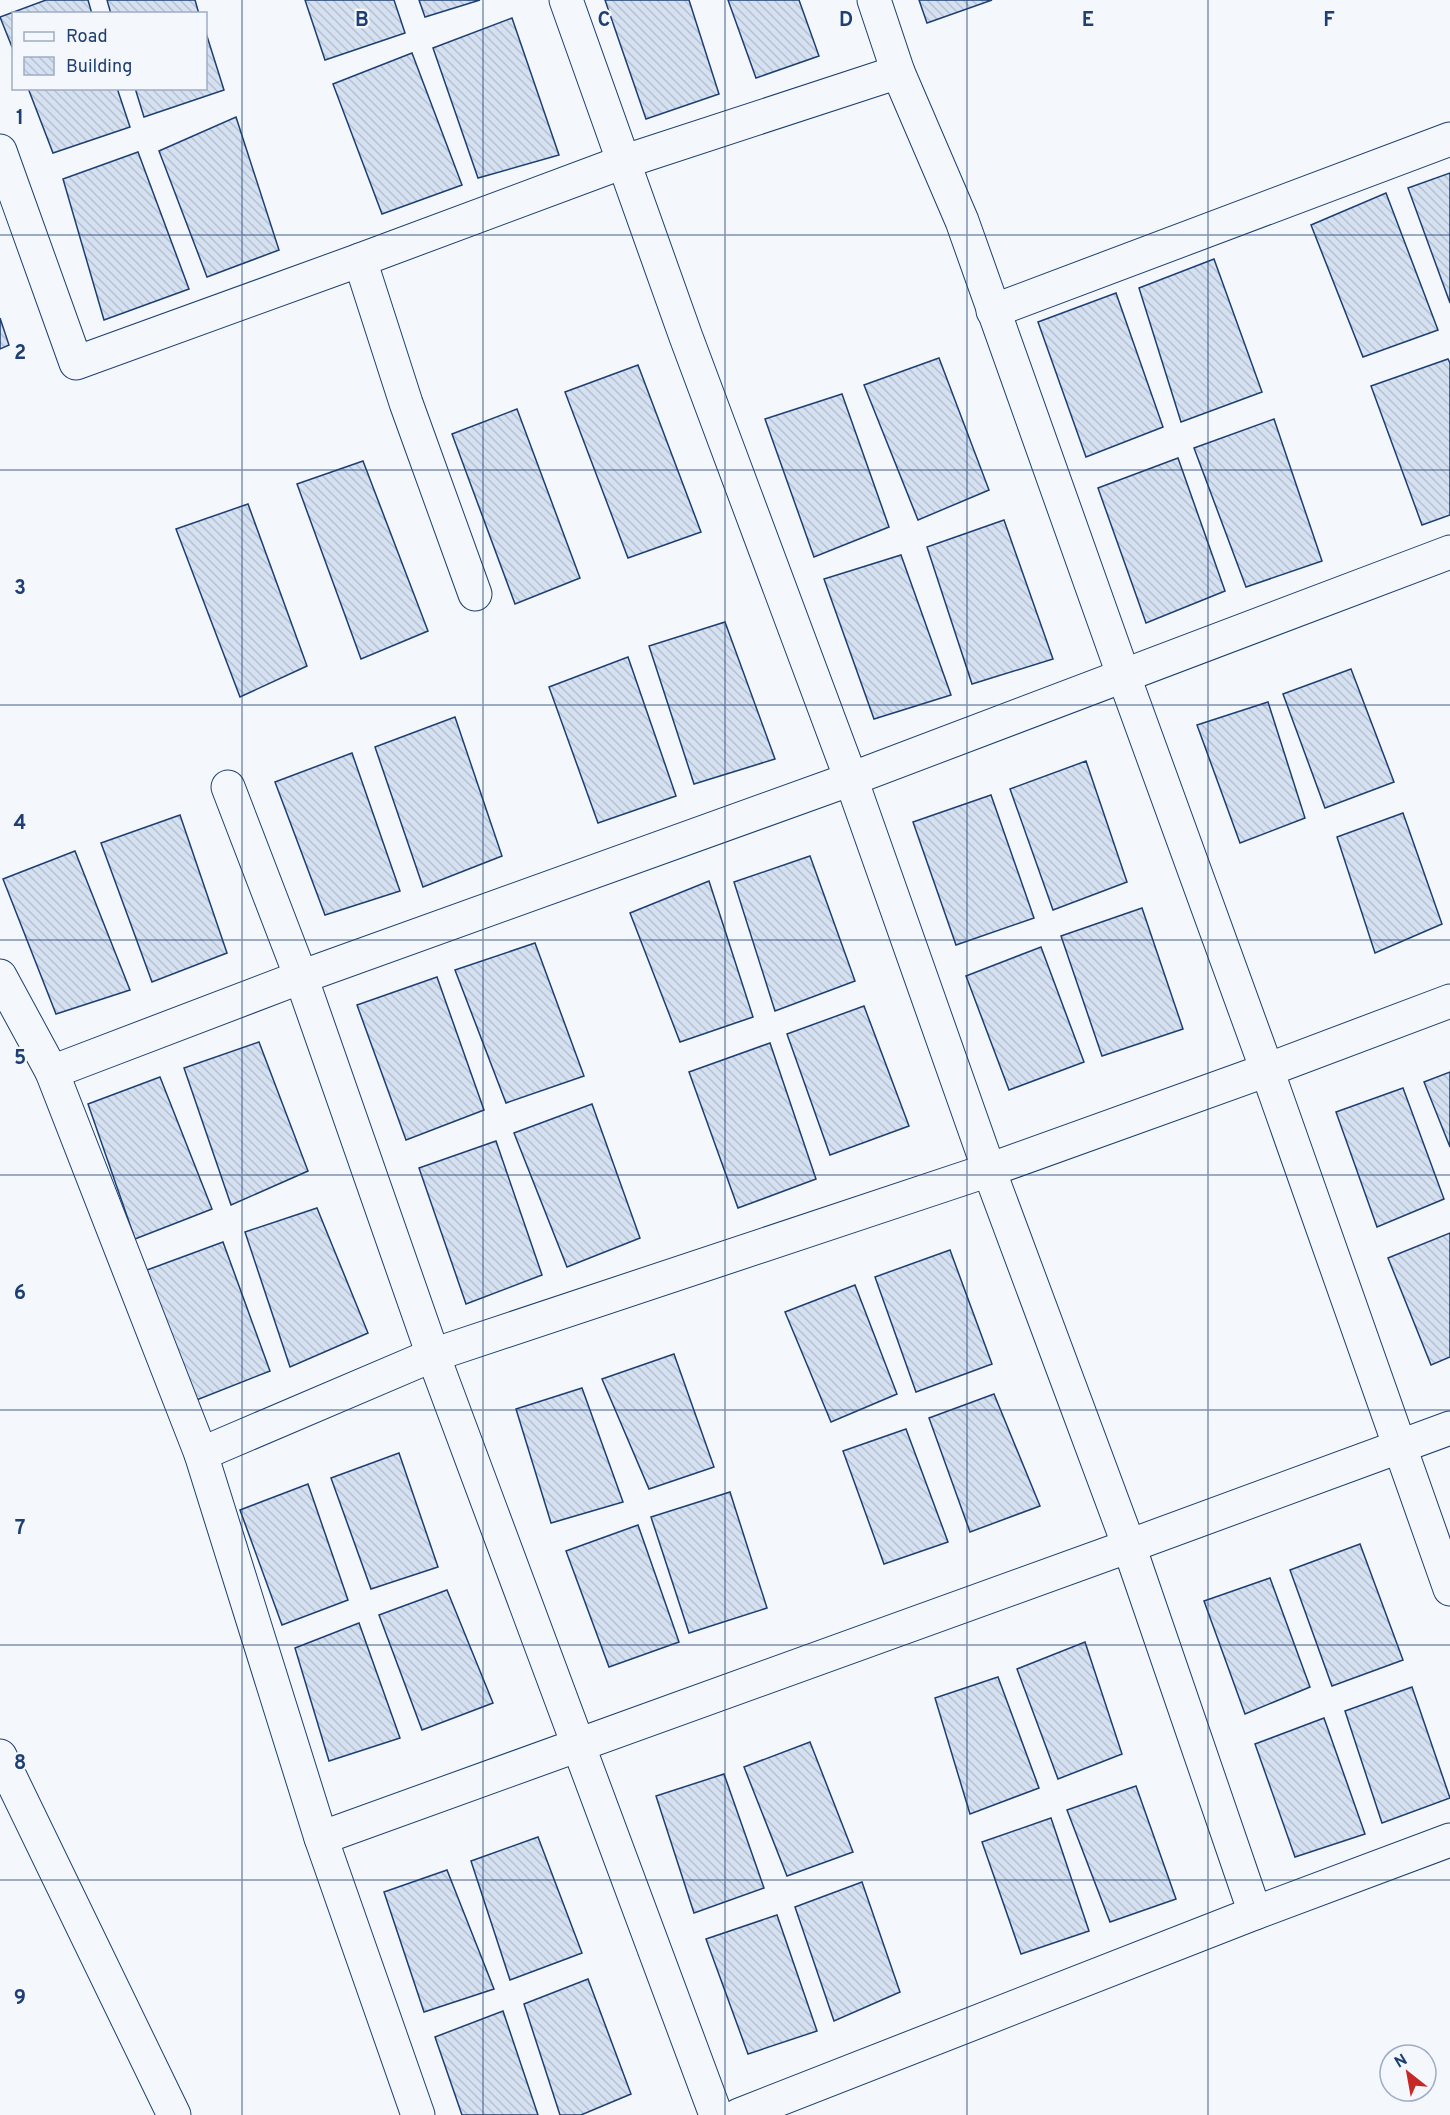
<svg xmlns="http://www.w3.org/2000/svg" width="1450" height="2115" viewBox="0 0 1450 2115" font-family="Overpass,sans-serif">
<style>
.building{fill:url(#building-back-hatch);stroke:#1d3f73;stroke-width:1.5}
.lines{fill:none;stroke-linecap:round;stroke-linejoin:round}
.street-casing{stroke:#1d3f73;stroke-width:35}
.street{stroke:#f4f7fb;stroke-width:33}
.grid{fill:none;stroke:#1d3f73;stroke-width:1.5;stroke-opacity:0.55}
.grid-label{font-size:20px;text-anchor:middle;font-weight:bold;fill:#1d3f73;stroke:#f4f7fb;stroke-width:4.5;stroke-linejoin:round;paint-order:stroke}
</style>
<defs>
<pattern id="building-back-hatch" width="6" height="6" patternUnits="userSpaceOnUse" patternTransform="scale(1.5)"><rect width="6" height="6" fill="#d5e0f0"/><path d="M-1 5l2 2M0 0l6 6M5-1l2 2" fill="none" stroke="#b6c1d1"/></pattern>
</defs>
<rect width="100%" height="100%" fill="#f4f7fb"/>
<g class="building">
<path d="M46,0h42l4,14h-78v38l-14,-35z"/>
<path d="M107,0h88l4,14h-88z"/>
<path d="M305,0h89l11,33 -80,27z"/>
<path d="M419,0h61l-55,17z"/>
<path d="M605,0h84l30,94 -73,25z"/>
<path d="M728,0h71l20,56 -63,22z"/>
<path d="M919,0h73l-65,23z"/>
<path d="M512,18l47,137 -81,23 -45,-130z"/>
<path d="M206,33l18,57 -80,27 -9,-29h71z"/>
<path d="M412,53l50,132 -80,29 -49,-130z"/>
<path d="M28,88h89l13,39 -77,26z"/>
<path d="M236,117l43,133 -72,27 -48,-126z"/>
<path d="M138,152l51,137 -85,31 -41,-141z"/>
<path d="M1450,173v130l-42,-115z"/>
<path d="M1386,193l52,137 -75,27 -52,-132z"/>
<path d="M1214,259l48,133 -81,30 -42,-134z"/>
<path d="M1116,293l47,134 -77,30 -48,-135z"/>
<path d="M0,318l9,27 -9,4z"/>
<path d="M939,358l50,132 -71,30 -54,-135z"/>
<path d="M1448,359l2,4v152l-28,10 -51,-139z"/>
<path d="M638,365l63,167 -73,26 -63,-166z"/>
<path d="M842,394l47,133 -75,30 -49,-138z"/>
<path d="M517,409l63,169 -65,26 -63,-170z"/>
<path d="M1274,419l48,142 -76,26 -52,-139z"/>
<path d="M1178,458l47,133 -79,32 -48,-135z"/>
<path d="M363,461l65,170 -67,28 -64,-175z"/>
<path d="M248,504l59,162 -67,31 -64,-168z"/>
<path d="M1004,520l49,139 -81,25 -45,-137z"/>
<path d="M901,555l50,140 -77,24 -50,-140z"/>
<path d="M725,622l50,137 -81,25 -45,-138z"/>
<path d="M628,657l48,139 -78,27 -49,-136z"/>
<path d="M1351,669l43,113 -69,26 -42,-114z"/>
<path d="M1268,702l37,116 -65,25 -43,-118z"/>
<path d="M455,717l47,139 -79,31 -48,-140z"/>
<path d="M352,753l48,138 -75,24 -50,-133z"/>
<path d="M1086,761l41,121 -74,28 -43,-121z"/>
<path d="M991,795l43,123 -78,27 -43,-123z"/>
<path d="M1403,813l39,111 -67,29 -38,-116z"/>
<path d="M180,815l47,138 -75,29 -51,-139z"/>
<path d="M75,851l55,139 -74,24 -53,-135z"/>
<path d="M810,856l45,125 -80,30 -41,-129z"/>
<path d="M709,881l44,136 -73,25 -50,-129z"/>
<path d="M1142,908l41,121 -81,27 -41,-120z"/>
<path d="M535,943l49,133 -78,27 -51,-133z"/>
<path d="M1041,947l43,115 -75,28 -43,-114z"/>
<path d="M437,977l47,133 -78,30 -49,-135z"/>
<path d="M864,1006l45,120 -79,29 -43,-121z"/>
<path d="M259,1042l49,129 -77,34 -47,-137z"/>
<path d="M770,1043l46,136 -78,29 -49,-136z"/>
<path d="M1450,1072v75l-26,-65z"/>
<path d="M160,1077l52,132 -77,30 -47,-135z"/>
<path d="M1403,1088l41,111 -67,28 -41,-115z"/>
<path d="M592,1104l48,134 -73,29 -53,-134z"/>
<path d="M496,1141l46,134 -76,29 -47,-136z"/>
<path d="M317,1208l51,125 -78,34 -45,-135z"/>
<path d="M1450,1233v124l-19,8 -43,-107z"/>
<path d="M223,1242l47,129 -76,30 -47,-131z"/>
<path d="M950,1250l42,114 -76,28 -41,-115z"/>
<path d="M855,1285l42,109 -66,28 -46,-110z"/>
<path d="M674,1354l40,113 -65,22 -47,-110z"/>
<path d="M582,1388l41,114 -72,21 -35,-114z"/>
<path d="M994,1394l46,112 -70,26 -41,-114z"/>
<path d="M906,1429l42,113 -64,22 -41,-113z"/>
<path d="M399,1453l39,114 -67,22 -40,-111z"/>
<path d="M308,1484l40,116 -66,25 -42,-115z"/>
<path d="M730,1492l37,116 -78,25 -38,-116z"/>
<path d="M638,1525l41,117 -70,25 -43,-116z"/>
<path d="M1360,1544l43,116 -71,26 -42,-116z"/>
<path d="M1270,1578l40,109 -65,27 -41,-113z"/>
<path d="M447,1590l46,113 -71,27 -43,-115z"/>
<path d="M359,1623l41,115 -71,23 -34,-113z"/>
<path d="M1085,1642l37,112 -64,25 -41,-110z"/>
<path d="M998,1677l41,111 -69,26 -35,-116z"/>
<path d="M1412,1687l38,111 -68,25 -37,-112z"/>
<path d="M1324,1718l41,116 -70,23 -40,-113z"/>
<path d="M810,1742l43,110 -66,24 -43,-109z"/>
<path d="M724,1774l40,114 -70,25 -38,-117z"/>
<path d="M1136,1786l40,113 -66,23 -43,-112z"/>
<path d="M1051,1818l38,113 -68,23 -39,-112z"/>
<path d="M538,1837l44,116 -72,27 -39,-119z"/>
<path d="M447,1870l47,119 -70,23 -40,-120z"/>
<path d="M862,1882l38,110 -66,29 -39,-114z"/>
<path d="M777,1915l40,116 -69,23 -42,-115z"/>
<path d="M588,1979l43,115 -50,21h-21l-36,-111z"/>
<path d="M503,2011l35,104h-76l-27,-78z"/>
</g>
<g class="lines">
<g class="street-casing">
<g id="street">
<path d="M566,0l120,337 165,442 138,391 140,376 126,367"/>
<path d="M898,72l64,149 161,453 144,396 183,519"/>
<path d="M0,151l76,212 284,-103"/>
<path d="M993,311l457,-172"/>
<path d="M475,594l-69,-191 -46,-143 263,-98 275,-90 -24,-72"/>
<path d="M0,976l52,96 149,382 120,384 97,277"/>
<path d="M52,1072l249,-95 -73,-190"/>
<path d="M201,1454l232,-99 556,-185 278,-100 183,-69"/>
<path d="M0,1756l174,359"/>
<path d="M321,1838l808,-292 321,-118"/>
<path d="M716,2115l-283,-760 -132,-378 550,-198 599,-227"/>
<path d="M739,2115l516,-202 195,-73"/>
</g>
</g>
<use href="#street" class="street"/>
</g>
<path class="grid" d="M242,0v2115M483,0v2115M725,0v2115M967,0v2115M1208,0v2115M0,235h1450M0,470h1450M0,705h1450M0,940h1450M0,1175h1450M0,1410h1450M0,1645h1450M0,1880h1450"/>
<g class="grid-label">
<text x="362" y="26">B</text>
<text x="604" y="26">C</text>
<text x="846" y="26">D</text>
<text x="1088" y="26">E</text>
<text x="1329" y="26">F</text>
<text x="20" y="124">1</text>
<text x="20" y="359">2</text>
<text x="20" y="594">3</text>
<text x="20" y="829">4</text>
<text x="20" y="1064">5</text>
<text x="20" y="1299">6</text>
<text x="20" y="1534">7</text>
<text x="20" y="1769">8</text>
<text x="20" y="2004">9</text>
</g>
<rect x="12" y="12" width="195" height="78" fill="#f4f7fb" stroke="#9eadc5" stroke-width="1.5"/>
<rect x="24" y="32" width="30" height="9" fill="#f4f7fb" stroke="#9eadc5" stroke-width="1.5"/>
<text x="66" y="42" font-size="18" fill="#1d3f73">Road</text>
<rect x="24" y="57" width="30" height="18" fill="url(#building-back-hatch)" stroke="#9eadc5" stroke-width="1.5"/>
<text x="66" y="72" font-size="18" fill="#1d3f73">Building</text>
<g transform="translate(1408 2073) rotate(329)"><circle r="28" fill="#f4f7fb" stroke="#9eadc5" stroke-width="1.5"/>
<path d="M0-4.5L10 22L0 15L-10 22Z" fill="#c62828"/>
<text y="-9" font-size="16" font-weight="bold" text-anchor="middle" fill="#1d3f73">N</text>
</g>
</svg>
